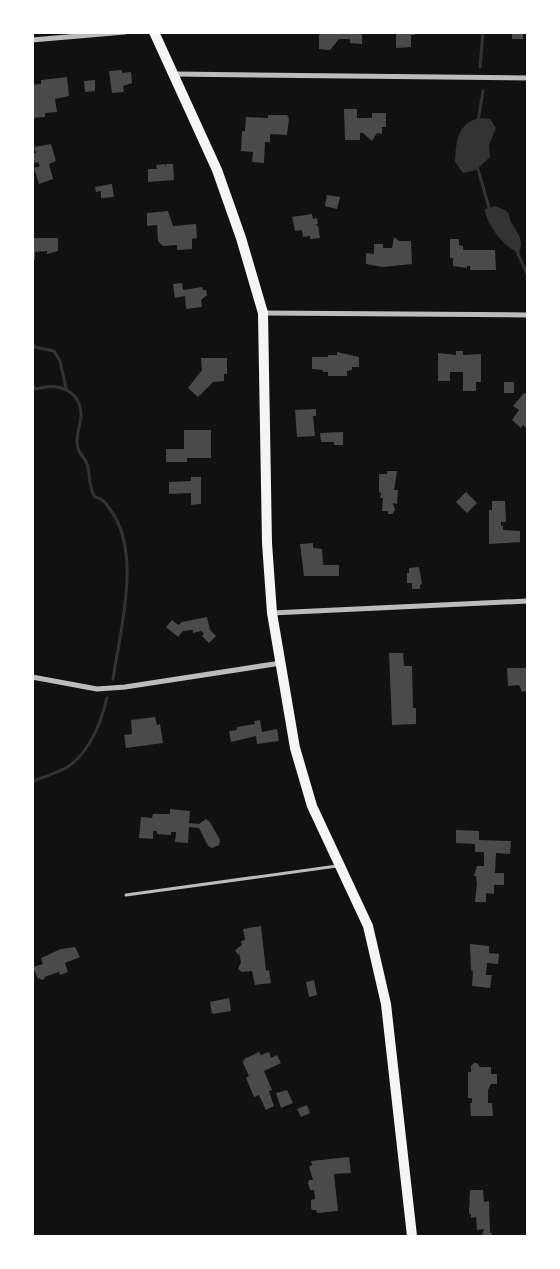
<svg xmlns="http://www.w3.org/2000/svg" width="560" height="1269" viewBox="0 0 560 1269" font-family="'DM Sans',sans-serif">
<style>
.water{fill:#333}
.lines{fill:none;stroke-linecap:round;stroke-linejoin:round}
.stream{stroke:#333;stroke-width:3}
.building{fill:#4a4a4a}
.service{stroke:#bcbcbc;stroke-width:3}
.minor{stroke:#bcbcbc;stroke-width:5}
.primary{stroke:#f5f5f5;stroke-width:10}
</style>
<rect width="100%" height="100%" fill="#111"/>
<g class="water">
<path d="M480,118l10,1 6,9 -7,17 1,12 -14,13 -13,3 -8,-11c1,-20 2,-39 25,-44z"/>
<path d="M495,206l12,5c3,4 2,7 4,11 5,10 14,17 8,30 -13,-2 -34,-29 -34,-43z"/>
</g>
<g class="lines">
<g class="stream">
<path d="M480,67l3,-35"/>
<path d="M478,121l5,-30"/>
<path d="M477,166l13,45"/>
<path d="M516,249l12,27"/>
<path d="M32,322v8"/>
<path d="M32,344l3,3 19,4 6,10 6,27"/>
<path d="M32,386l4,3c21,-7 44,1 45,25 0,9 -4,18 -4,27 0,13 7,14 10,23 4,12 1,23 8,33 8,2 10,5 14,11 34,42 11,123 4,171"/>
<path d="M32,782c12,-6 27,-9 37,-16 22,-16 32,-43 38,-68"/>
</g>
</g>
<g class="building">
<path d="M319,32h43v12l-12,-1v-4h-11l-9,11 -11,-1z"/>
<path d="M399,32h16v3h-4v12l-15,1v-14z"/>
<rect x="512" y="32" width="11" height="7"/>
<path d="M122,70v3l9,-1 1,11 -9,3 1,6 -12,1 -3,-22z"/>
<path d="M67,77l2,19 -14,3 2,13 -12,1v4l-13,1v-33l9,-1v-4z"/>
<path d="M95,80v11l-10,1 -1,-11z"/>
<path d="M344,109h13v9h15v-5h14v14h-4v7l-5,-1 -5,8 -9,-8h-3v7h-15z"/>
<path d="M268,115h19l2,3 -2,17 -17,-1v8h-5l-1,21 -12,-1 1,-10 -12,-1 1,-20h3l1,-14 22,1z"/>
<path d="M51,144l5,17 -7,3 4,15 -14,5 -5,-16 6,-2 -2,-4 -3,1 -2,-5v-4l3,-1 -2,-6z"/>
<path d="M165,164l1,4v-4h7l1,16 -26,2v-13h9l-1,-4z"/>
<path d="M112,184l2,13 -13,1v-7l-5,1 -1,-5z"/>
<path d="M327,195l13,2 -3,12 -12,-3z"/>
<path d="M168,211l5,15 23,-2 1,14 -5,1v10l-15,1v-5l-14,1 -5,-5 -1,-16 -10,1v-13z"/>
<path d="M312,214l1,5 4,-1 1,6 -4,1 4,1 2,12 -10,1v-3l-7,1 -1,-7 -7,1 -3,-14z"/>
<path d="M394,237l5,4h12l1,23 -30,3 -16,-3v-11l8,1v-10h9v4h9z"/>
<path d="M32,238h26v13l-11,3v-3l-12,1v8h-3z"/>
<path d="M450,239h9v6l4,1v4h32l1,20h-26v-4h-3v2l-14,-2v-8h-3z"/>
<path d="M182,283l1,7 19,-3 1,3h3l1,5 -6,5 1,7 -16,2 -1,-13 -10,2 -2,-14z"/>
<path d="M456,351h7v4l18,-1v28h-5v9h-13v-19h-13v9h-12v-28l18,2z"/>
<path d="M337,352l22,5v10h-7v3l-5,1v5h-19v-4h-5v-2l-11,-1v-12h16v-2h9z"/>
<path d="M201,358h26v16h-3v7l-11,1 -15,15 -10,-9 14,-18z"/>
<rect x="504" y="382" width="10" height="11"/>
<path d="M524,393l4,2v34l-5,-4 -2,3 -9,-8 7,-10 -6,-4z"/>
<path d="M316,409v7h-3l2,20 -18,1 -2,-27z"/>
<path d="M184,430h27v28h-24v4h-21v-13h18z"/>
<path d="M343,432v13h-9v-3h-13l-1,-9z"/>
<path d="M387,471h10l-3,19h4l-1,14 -4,-1 2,7 -3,4h-4v-3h-6l1,-13h-3l1,-5 -2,-1v-18h8z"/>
<path d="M191,477h10v27l-10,1v-12l-22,1v-12l22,-1z"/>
<path d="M466,492l11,11 -10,10 -11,-11z"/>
<path d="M492,501h13l1,21h-5v4h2v4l17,1v11l-31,2v-34h3z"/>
<path d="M313,543v5l9,1 1,16h16v11h-35l-4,-32z"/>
<path d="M419,567l3,17 -2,1v4h-8v-6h-5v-10h2v-5z"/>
<path d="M207,617l3,13 6,6 -7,7 -7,-7 2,-2 -3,-3 -8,2v-3l-10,1 -5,6 -12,-10 6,-7 6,5 4,-3z"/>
<path d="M389,653h14l1,13h8l1,42h3v16l-24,1z"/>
<path d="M507,668h21l-2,23 -4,1 -3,-7 -11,1z"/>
<path d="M155,717l2,8 3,-1 3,19 -37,5 -2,-13 8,-1 -1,-14z"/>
<path d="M260,720l2,12 15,-3 2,12 -22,3 -1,-8 -25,6 -2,-11 8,-1v-3l18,-3 -1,-3z"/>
<path d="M170,809l20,2 -1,12 10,1 7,-5 4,3 10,18 -1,5 -7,3 -4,-2 -9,-18 -10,-1 -1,16 -13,-1 1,-10h-5v3l-14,-1v-3h-4v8l-14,-1 2,-21 11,1 1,-4h17z"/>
<path d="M456,830l23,1v9l32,1 -1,13 -14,-1 -1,20h9v12h-10v9l-8,-1v9h-11l2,-19 -1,-7h-2l3,-10h7v-14h-9v-8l-19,-1z"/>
<path d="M261,926l5,45 3,-1 2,13 -16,2 -3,-14 -10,1 -4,-3 3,-7 -2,-9 -1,2 -3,-5 7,-5 -1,-4 4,-1 -2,-11z"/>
<path d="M470,944l19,2v7l10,1 -1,10 -11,-1 -1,12h6l-2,13 -18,-2 1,-15 -2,-1z"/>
<path d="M75,947l5,10 -15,6 3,9 -8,3 -1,-3 -15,5 1,2 -4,1 -1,-2 -2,1 -5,-12 10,-3 -2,-6 20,-9z"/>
<path d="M314,980l3,15 -8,2 -3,-15z"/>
<path d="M229,998l2,13 -19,3 -2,-12z"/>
<path d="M259,1052l2,3 8,-3 2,6 6,-3 4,8 -17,8 8,19 -3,1 5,15 -8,4 -7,-15 -5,2 -8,-19 3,-2 -6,-13 1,-4z"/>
<path d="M474,1063h3l3,4h11v7h6v10h-6l-3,6v13h4l1,13h-22l-1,-13h2v-5h-4v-26h3v-6z"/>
<path d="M287,1090l6,13 -12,5 -5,-15z"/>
<path d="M307,1105l3,8 -9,4 -4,-8z"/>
<path d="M349,1157l2,16 -17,1 4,37 -21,2 -1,-3h-4l-1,-2v-8l4,-1 -1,-9h-4l-2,-7 1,-3h4l-4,-13 3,-2 -1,-4z"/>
<path d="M470,1190h13l1,12 5,-1 1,32h2v3h-10l2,-7 -7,1 -1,-13 -5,1v-4h-2z"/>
</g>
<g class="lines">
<path class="service" d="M126,895l211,-29"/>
<g class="minor">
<path d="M32,40l93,-8"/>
<path d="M174,74l354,4"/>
<path d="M263,313l265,2"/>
<path d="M272,613l256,-12"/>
<path d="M32,677l65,12 28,-2 156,-24"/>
</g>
<path class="primary" d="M154,32l63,138 24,68 22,75 4,230 5,70 23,135 17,58 56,120 18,78 26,232"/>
</g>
<rect width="560" height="1269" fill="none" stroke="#ffffff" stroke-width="68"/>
</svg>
